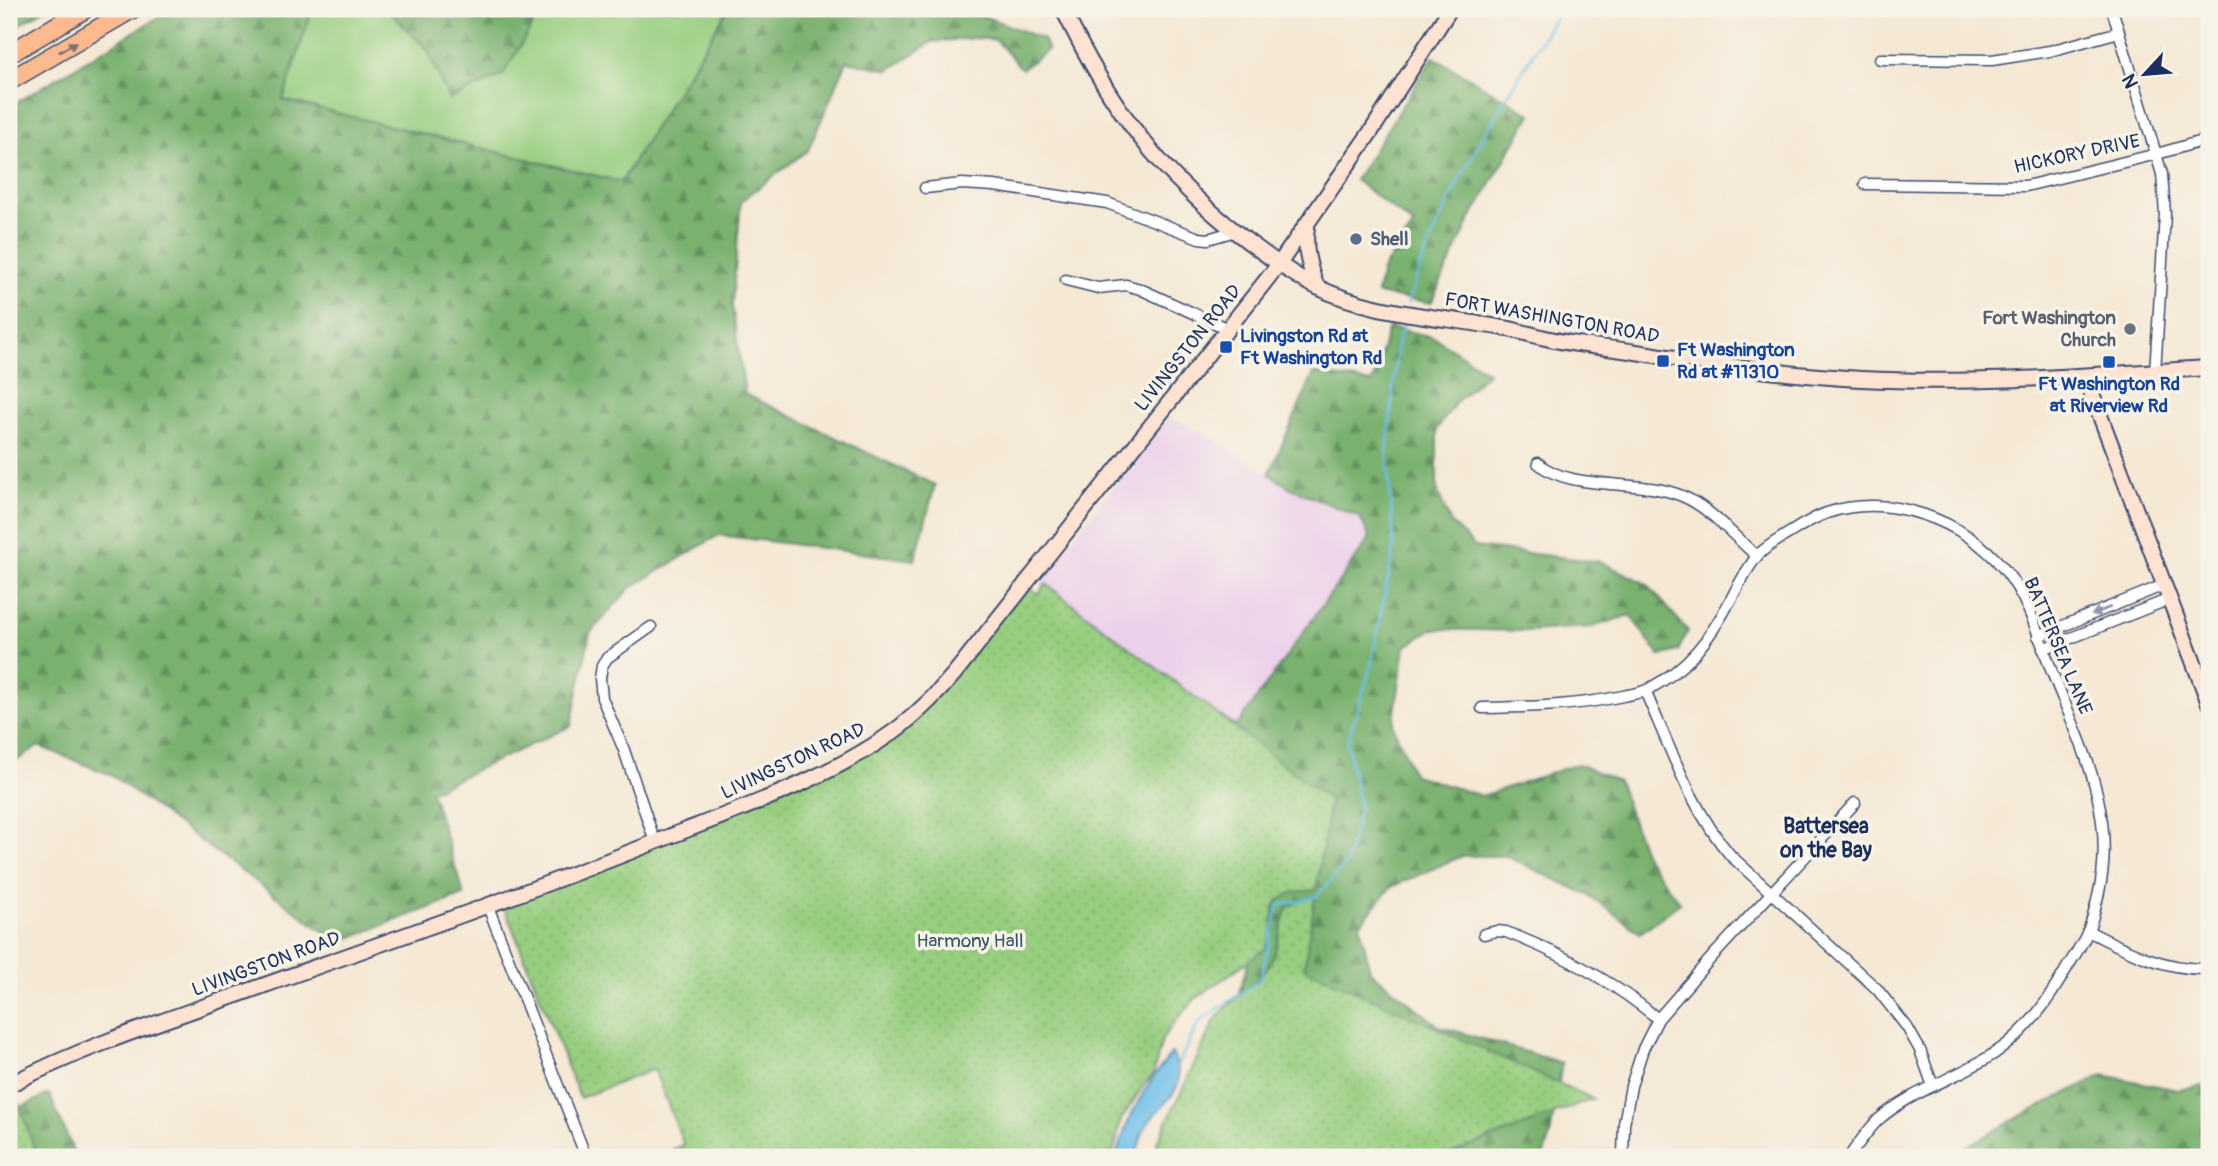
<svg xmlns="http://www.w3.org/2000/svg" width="2218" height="1166" viewBox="0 0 2218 1166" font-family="Pangolin,sans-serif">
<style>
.built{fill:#ecd1ea}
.grass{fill:#97ce7f;stroke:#597e6e;stroke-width:2}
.forest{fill:url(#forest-firs);stroke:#4a7066;stroke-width:2}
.park{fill:url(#park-dots);stroke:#597e6e;stroke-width:2}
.water{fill:#6ebfe9;stroke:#4477a4;stroke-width:2}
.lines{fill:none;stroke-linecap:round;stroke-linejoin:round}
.stream{stroke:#6ebfe9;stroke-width:2.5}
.street-casing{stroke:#3c4b70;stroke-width:13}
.secondary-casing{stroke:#3c4b70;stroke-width:18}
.highway-casing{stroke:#3c4b70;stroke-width:21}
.street{stroke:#fff;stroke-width:10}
.secondary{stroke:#fee3d2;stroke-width:14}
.highway{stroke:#fcba8e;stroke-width:18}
.oneway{fill:#806e74}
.oneway2{fill:#8d97ae}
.service-dot{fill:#5c6f8a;stroke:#f7f3e8;stroke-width:2.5}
.worship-dot{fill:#6b7280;stroke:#f7f3e8;stroke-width:2.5}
.transit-dot{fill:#1a4fb4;stroke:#f7f3e8;stroke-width:2.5}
.labels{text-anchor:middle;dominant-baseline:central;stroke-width:7;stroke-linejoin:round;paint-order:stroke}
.street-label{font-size:19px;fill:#1b2f5e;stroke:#f7f3e8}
.service-label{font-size:19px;font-weight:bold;fill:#4e5e75;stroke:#f7f3e8;text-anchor:start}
.worship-label{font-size:19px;font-weight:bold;fill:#5b616d;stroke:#f7f3e8;text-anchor:end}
.transit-label{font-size:19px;font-weight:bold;fill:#164399;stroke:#f7f3e8;text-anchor:start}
.park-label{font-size:19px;fill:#3a5766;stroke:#f7f3e8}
.neighbourhood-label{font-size:21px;font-weight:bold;fill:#1b2f5e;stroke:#f7f3e8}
</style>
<defs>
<pattern id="forest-firs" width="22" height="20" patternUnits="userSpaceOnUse" patternTransform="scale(1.75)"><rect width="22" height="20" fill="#79b16e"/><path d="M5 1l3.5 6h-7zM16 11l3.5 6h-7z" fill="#62905e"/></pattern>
<pattern id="park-dots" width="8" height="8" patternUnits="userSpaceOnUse" patternTransform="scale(1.75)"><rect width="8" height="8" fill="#97ce7f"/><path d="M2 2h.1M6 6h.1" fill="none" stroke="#82b170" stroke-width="1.8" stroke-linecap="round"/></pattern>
</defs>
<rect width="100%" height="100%" fill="#f7f3e8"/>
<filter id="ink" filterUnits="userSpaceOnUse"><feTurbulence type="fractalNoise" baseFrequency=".0143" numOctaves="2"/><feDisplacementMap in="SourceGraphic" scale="14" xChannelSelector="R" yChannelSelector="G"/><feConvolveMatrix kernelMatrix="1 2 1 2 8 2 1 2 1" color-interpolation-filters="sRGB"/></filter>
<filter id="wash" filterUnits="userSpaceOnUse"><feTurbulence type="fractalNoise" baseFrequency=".00686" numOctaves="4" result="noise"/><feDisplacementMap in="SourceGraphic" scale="28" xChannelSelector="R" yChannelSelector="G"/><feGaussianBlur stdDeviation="1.57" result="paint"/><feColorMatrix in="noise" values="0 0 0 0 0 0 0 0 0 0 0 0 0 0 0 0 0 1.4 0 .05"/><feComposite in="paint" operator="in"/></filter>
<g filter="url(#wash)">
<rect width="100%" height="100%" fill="#f5e8d4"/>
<path class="built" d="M1168,417l36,16 87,55 69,29 10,21 -133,188 -143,-87 -54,-58z"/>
<path class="grass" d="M312,9h75l40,40 105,-23v-17h196l-107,173 -338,-82z"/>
<g class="forest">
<path d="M9,9h36l-36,22z"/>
<path d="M172,9h140l-29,91 338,82 107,-173h237l78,30 5,11 -26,19 -26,-29 -22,-2 -42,4 -43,28 -42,-9 -39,89 -67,51 -9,104 13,89 190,91 -20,75 -196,-25 -90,54 -39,44 -19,93 -140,65 33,104 -126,47 -227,-167 -72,-29 -30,19v-658z"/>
<path d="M387,9h145v17l-29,49 -54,25 -22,-51z"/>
<path d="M1433,57l98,57 -61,106 -39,83 -54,-9 5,-24 32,-45 -59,-45z"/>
<path d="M1389,327l44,10 55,35 -31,29 -20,28v61l13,32 25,25 126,15 46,22 41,47 -10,20 -18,5 -30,-41 -38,12 -65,4 -95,-2 -27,18 -12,79 21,49 68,21 96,-32 40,17 28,77 34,45 -40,30 -50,-37 -84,-40h-44l-71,31 -31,37 10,47 69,55 123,37 -12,73 -7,21h-137l-183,-113 28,-91 -72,-262 58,35 133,-188 -10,-21 -69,-29 -22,-14 45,-101 58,10z"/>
<path d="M2103,1075l75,15 31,-5v72h-260l68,-39z"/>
<path d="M49,1094l27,63h-67v-44z"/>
</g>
<g class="park">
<path d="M1046,584l284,216 -14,90 -23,2 -16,10 -3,6 -2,23 -6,17 -70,50 -24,27 -10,15 -9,35 -10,11 -22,34 -9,37h-457l29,-12 -30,-76 -74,29 -78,-197 166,-62 219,-101 143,-151 8,7z"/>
<path d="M1315,897l-11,71 289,131 -151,58h-288l3,-14 58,-123c15,-20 36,-32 51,-51 14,-17 12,-43 22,-62l11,-6z"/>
<path d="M17,1097l20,60h-28v-56z"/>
</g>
<path class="water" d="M1172,1053c21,41 -12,46 -28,77 -4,8 -6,19 -8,27h-20c10,-39 30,-73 56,-104z"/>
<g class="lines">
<g class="stream">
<path d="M1408,304c31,-107 96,-200 152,-295"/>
<path d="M1178,1065l21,-43 61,-42 19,-75 37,-8 30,-33 14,-56 -13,-65 24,-77 23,-119 -7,-96 11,-110 7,-21"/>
</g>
</g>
</g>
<g filter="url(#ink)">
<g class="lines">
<g class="street-casing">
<g id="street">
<path d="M2112,9l50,165 3,40 -10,158"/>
<path d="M1880,59l112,1 58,-9 69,-19"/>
<path d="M1865,184l161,2 131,-32 52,-15"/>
<path d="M925,188l37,-4 32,2 113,17 92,35 9,1 27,-8"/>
<path d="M1066,280l32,8 28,-3 14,4 88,40"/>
<path d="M1538,463c31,29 102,15 144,33 29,12 52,41 75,60"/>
<path d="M651,627l-44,31 -5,8 -2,12 2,20 22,52 31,92"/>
<path d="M2038,636l126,-51"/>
<path d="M2043,649l127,-50"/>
<path d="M1645,691c25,56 46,118 86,165l146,133 30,38 13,23 13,36"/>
<path d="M1482,708c47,-1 95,-2 141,-12 9,-2 18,-3 26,-7 40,-22 60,-49 81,-88 8,-15 17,-33 28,-46 9,-9 22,-16 33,-23 11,-7 24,-15 36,-19 61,-21 138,7 177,56 24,29 35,68 48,103 29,73 65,140 47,220 -3,13 -6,27 -11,39 -5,12 -13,24 -20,35 -19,34 -40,65 -73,87 -37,25 -83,37 -117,67 -11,11 -20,24 -29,37"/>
<path d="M487,904l99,253"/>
<path d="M2088,931c39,20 76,39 121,38"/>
<path d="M1484,934l13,-3 9,1c54,21 107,49 152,87"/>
<path d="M1623,1157l1,-33 7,-38 12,-37 15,-30 54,-62 143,-154"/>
</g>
</g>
<g class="secondary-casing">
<g id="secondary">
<path d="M1063,9c48,100 98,167 187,234 21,15 42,32 65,43 57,29 126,30 188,42 13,2 25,6 38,9 31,8 64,10 95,15 75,12 149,23 225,27 116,6 233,-4 348,-11"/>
<path d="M1307,227c-3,22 2,40 10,60"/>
<path d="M2085,376l124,327"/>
<path d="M9,1085c81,-42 170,-69 256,-100 135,-48 270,-95 403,-148 75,-29 170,-62 233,-111 20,-16 37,-33 53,-52l325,-410 93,-134 78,-121"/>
</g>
</g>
<g class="highway-casing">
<g id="highway">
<path d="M9,54l76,-45"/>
<path d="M9,81l123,-72"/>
</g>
</g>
<use href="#street" class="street"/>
<use href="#secondary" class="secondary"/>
<use href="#highway" class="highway"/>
</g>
<defs><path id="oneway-solid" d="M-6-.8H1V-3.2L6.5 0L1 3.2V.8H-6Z" transform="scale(1.75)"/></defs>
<use class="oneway" href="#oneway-solid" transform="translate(68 47) rotate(-30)"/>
<use class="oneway2" href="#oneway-solid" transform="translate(2101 611) rotate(158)"/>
</g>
<circle class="service-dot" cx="1356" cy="239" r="7"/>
<circle class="worship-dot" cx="2130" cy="329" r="7"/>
<g class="transit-dot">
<rect x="1219" y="340" width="14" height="14" rx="3.5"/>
<rect x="1656" y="354" width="14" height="14" rx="3.5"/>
<rect x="2102" y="355" width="14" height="14" rx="3.5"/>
</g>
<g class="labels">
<g class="street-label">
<text transform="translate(2077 154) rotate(-12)">HICKORY DRIVE</text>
<text transform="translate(1552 318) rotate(10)">FORT WASHINGTON ROAD</text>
<text transform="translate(1188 348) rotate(-51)">LIVINGSTON ROAD</text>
<text transform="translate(2058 646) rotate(67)">BATTERSEA LANE</text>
<text transform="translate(793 761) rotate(-25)">LIVINGSTON ROAD</text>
<text transform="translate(266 964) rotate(-20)">LIVINGSTON ROAD</text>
</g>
<g class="service-label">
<text x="1370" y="239">Shell</text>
</g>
<g class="worship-label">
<text x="2116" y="318">Fort Washington<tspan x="2116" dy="22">Church</tspan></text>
</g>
<g class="transit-label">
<text x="1240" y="336">Livingston Rd at<tspan x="1240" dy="22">Ft Washington Rd</tspan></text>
<text x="1677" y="350">Ft Washington<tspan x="1677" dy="22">Rd at #11310</tspan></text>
<text x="2109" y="384" text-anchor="middle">Ft Washington Rd<tspan x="2109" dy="22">at Riverview Rd</tspan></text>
</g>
<g class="park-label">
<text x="970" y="941">Harmony Hall</text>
</g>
<g class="neighbourhood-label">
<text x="1826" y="826">Battersea<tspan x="1826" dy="24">on the Bay</tspan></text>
</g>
</g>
<rect width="2218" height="1166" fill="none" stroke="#f7f3e8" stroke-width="35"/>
<g transform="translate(2145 74) rotate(244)" stroke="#f7f3e8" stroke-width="5" paint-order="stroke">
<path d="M0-5L12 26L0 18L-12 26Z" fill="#1b2f5e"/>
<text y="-10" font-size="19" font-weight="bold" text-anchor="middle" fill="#1b2f5e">N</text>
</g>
</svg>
